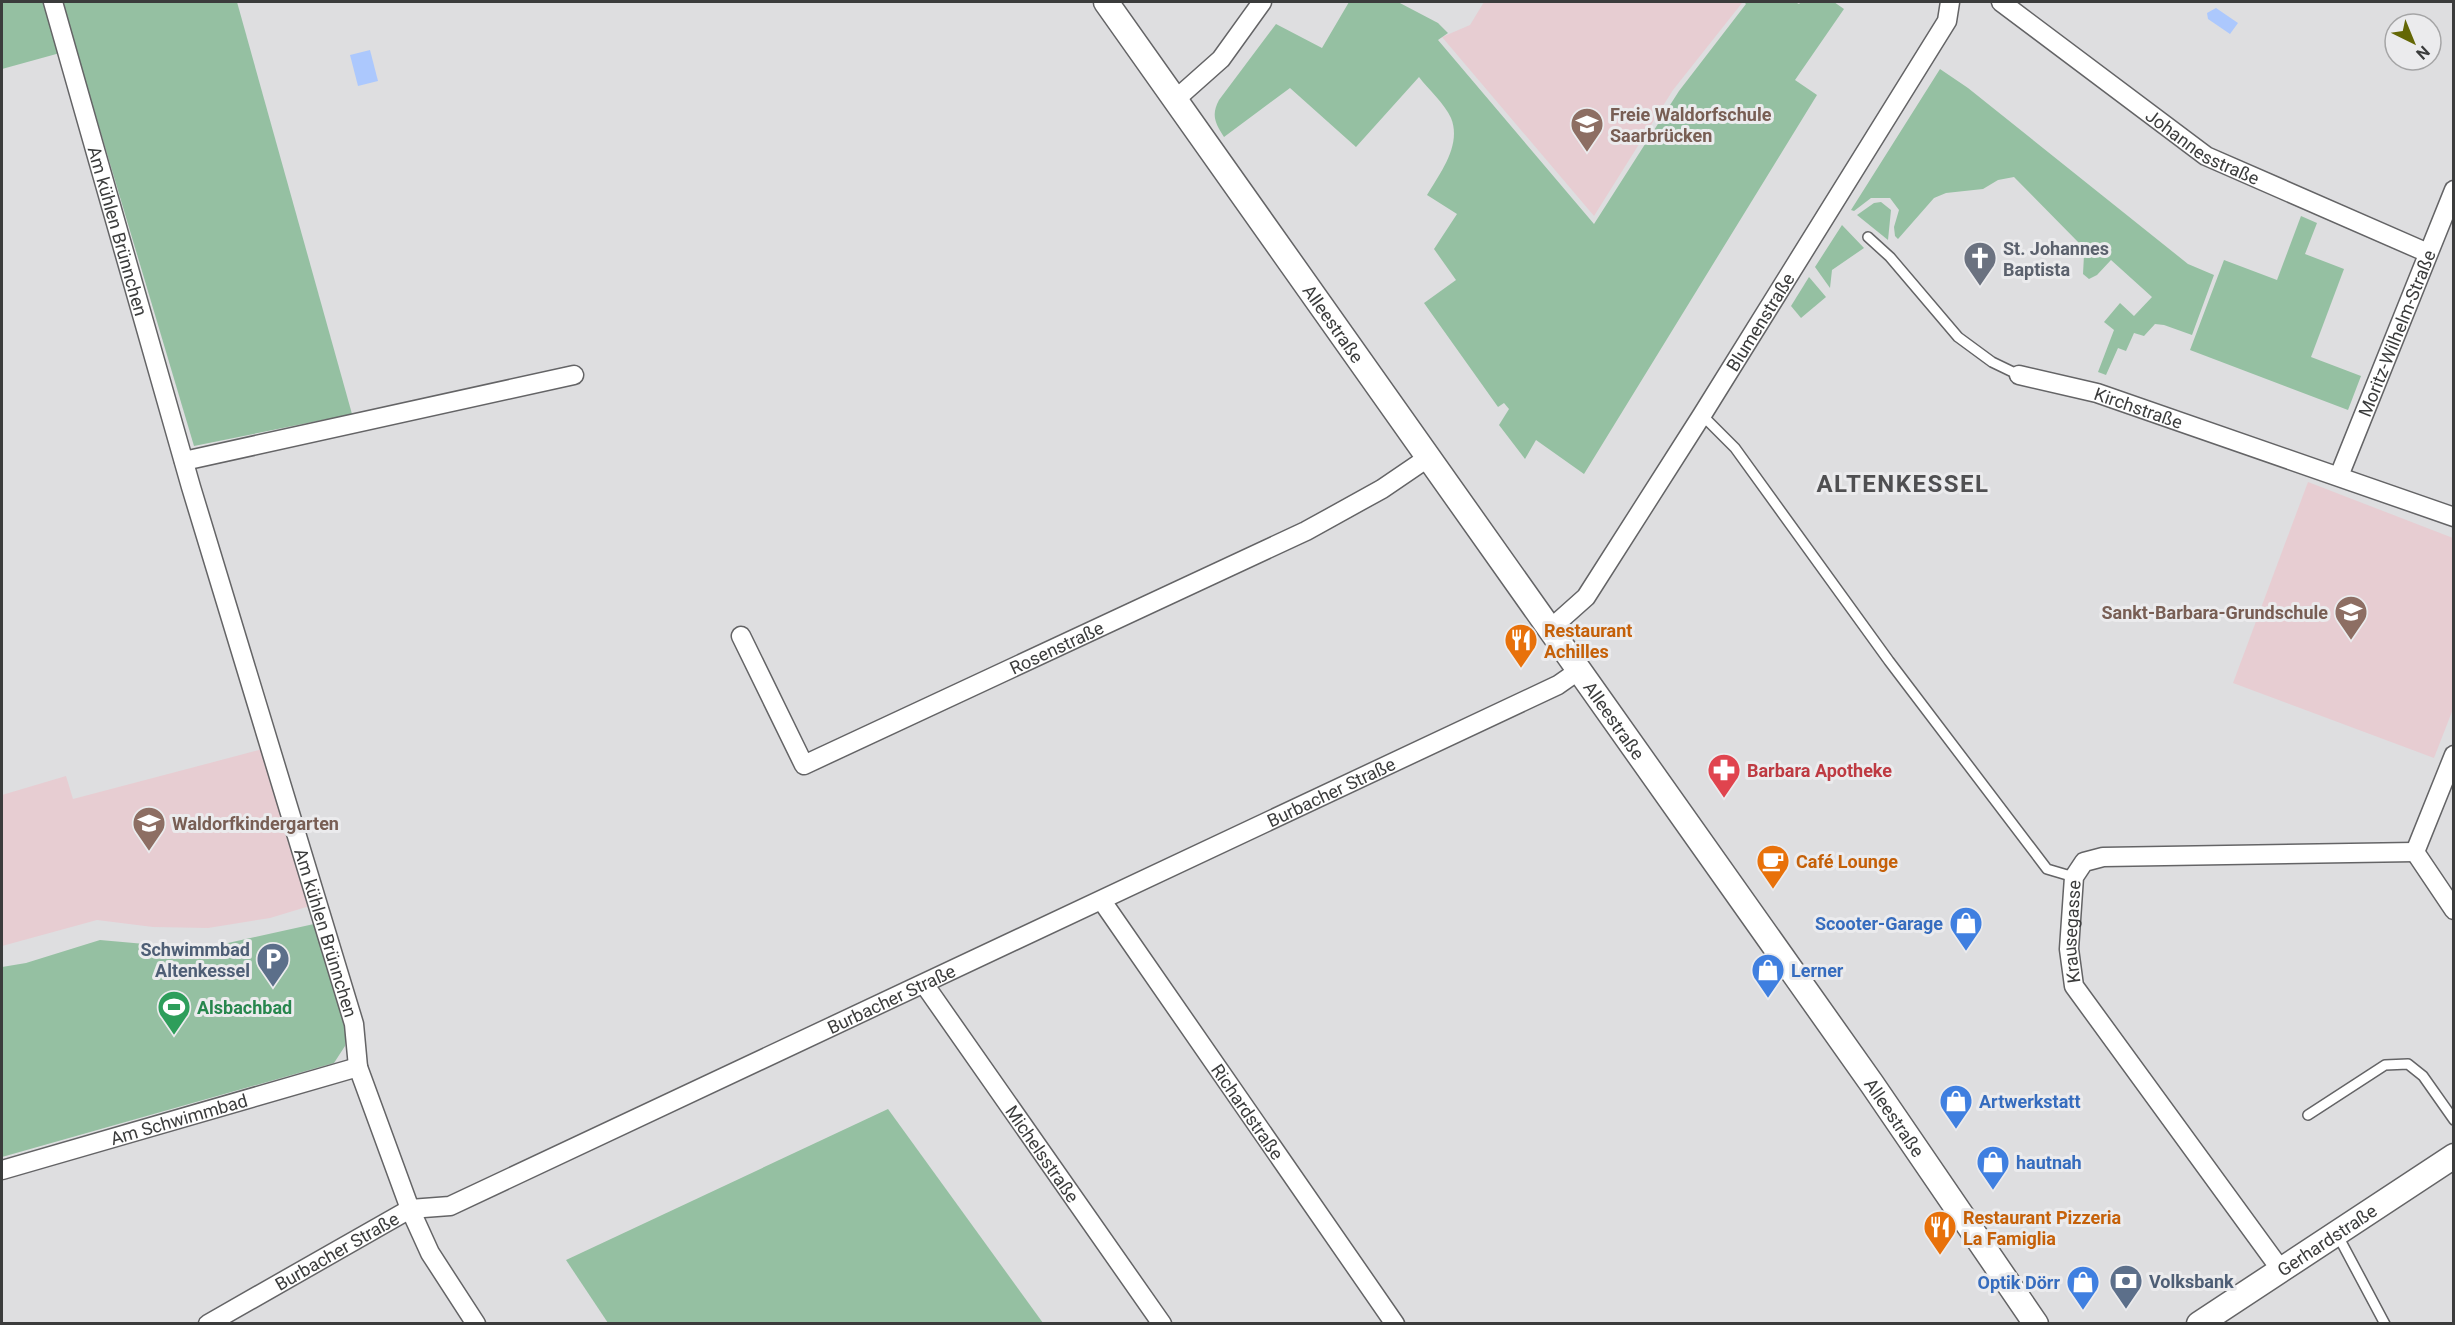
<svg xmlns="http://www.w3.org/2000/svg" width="2455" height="1325" viewBox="0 0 2455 1325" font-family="Roboto,sans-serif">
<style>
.education{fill:#e7cdd2}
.green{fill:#95c0a2}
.water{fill:#acc8fd}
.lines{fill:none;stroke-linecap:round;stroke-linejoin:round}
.service-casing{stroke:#646466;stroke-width:12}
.minor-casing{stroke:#646466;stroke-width:21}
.tertiary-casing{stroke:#646466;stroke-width:27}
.service{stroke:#fff;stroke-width:9}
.minor{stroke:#fff;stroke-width:18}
.tertiary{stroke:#fff;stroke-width:24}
.labels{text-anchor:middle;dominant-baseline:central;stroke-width:6;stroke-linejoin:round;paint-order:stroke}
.education-label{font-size:18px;font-weight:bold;fill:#785e54;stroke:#ebebed;text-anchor:start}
.street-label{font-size:18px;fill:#3b3c3c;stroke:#ebebed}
.worship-label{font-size:18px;font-weight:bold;fill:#5b616d;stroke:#ebebed;text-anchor:start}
.food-label{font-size:18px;font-weight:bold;fill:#c56008;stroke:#ebebed;text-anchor:start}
.health-label{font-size:18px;font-weight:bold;fill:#be3a42;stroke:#ebebed;text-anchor:start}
.shop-label{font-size:18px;font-weight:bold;fill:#366cbe;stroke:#ebebed;text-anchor:start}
.service-label{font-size:18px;font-weight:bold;fill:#4e5e75;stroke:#ebebed;text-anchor:end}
.leisure-label{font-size:18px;font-weight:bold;fill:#27864d;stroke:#ebebed;text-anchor:start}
.district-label{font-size:24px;font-weight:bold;letter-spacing:1.5px;fill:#4f4f51;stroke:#ebebed}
</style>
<rect width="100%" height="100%" fill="#dedee0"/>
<g class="education">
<path d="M1484,2h256l2,1 -69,87 -79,126 -152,-179 28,-12z"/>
<path d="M2308,482l145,56v171l-19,49 -201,-75z"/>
<path d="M263,749l50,156 -43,13 -62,10 -55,-1 -56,-7 -95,26v-151l64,-19 7,23z"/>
</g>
<g class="green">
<path d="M2,2h42l16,51 -58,16z"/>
<path d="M62,2h175l115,412 -158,32z"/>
<path d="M1349,2h49l40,21 10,10 -10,7 156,184 85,-133 67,-87 -2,-2h51l4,2 2,-2h33l10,7 -49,71 22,15 -233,379 -48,-34 -11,19 -26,-34 10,-16 -5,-6 -6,4 -74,-104 32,-23 -22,-31 23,-35 -30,-19c13,-22 35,-50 24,-77 -6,-14 -23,-29 -32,-41l-63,70 -66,-59 -66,49c-9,-14 -13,-22 -5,-37l57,-76 46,24z"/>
<path d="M1940,69l28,19 220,176 26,11 -22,60 -28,-10 -9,-1 -11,12 -10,-3 -8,18 -8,-3 -12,27 -8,-3 16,-42 -10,-8 16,-19 14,13 18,-19 -41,-37 -14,15 -8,4 -6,-5 1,-19 -4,-11 -66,-67 -16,3 -15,9 -37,4 -12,5 -36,41 -3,-3 -1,-9 5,-17 -9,-12h-19l-17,13 -3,-1z"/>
<path d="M1881,202l10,8 -3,30 -31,-25 17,-12z"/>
<path d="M2301,216l16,7 -12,31 39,15 -33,88 50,19 -13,34 -158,-60 34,-90 53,20z"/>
<path d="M1842,225l22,23 -32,22 -2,18 -15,-21z"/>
<path d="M1809,277l17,20 -25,21 -10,-12z"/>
<path d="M314,924l34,103 -3,19 -11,17 -332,94v-190l24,-4 74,-23 101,9z"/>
<path d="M888,1109l155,214h-435l-42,-63z"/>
</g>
<g class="water">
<path d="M2216,8l22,15 -8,11 -22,-15 -1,-6z"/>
<path d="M370,50l8,31 -20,5 -8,-31z"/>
</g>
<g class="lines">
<g class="service-casing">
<g id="service">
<path d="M1868,237l22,20 68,80 34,25 27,13"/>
<path d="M1702,415l33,33 154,213 158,208 27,8"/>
<path d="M2308,1115l77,-50 23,-1 15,12 31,44"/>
<path d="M2337,1234l48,90"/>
</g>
</g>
<g class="minor-casing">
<g id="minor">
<path id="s1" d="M53,2l138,485 163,537 4,43 52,142 20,44 46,71"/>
<path id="s2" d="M2001,2l205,154 222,97"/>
<path d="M1176,99l45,-40 41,-57"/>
<path id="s3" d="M2019,375l78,18 357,124"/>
<path d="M184,461l390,-86"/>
<path id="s4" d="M2339,476l115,-286"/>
<path id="s5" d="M1549,630l37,-33 116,-182 245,-394 3,-19"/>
<path id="s6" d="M741,636l63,129 502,-234 76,-42 47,-32"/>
<path d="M2415,852l39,-97"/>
<path d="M2415,852l39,58"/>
<path id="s7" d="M1102,901l293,423"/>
<path id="s8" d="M924,984l238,340"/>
<path id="s9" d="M2,1170l356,-103"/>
<path id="s10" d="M2281,1270l-207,-284 -5,-37 5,-72 10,-15 19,-5 312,-5"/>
<path id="s11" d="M208,1324l202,-115 40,-3 1108,-521 20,-14"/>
</g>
</g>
<g class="tertiary-casing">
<g id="tertiary">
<path id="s12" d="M1106,2l766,1082 164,240"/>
<path id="s13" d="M2199,1324l255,-168"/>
</g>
</g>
<use href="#service" class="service"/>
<use href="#minor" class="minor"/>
<use href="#tertiary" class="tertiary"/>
</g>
<defs>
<g id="school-pin" transform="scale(1.725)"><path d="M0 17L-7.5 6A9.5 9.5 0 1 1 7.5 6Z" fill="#8d6e63" stroke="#ebebed"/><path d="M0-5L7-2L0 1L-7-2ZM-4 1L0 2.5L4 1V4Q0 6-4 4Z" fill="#fff"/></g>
<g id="church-pin" transform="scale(1.725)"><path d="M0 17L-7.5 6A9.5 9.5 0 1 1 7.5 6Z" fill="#6b7280" stroke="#ebebed"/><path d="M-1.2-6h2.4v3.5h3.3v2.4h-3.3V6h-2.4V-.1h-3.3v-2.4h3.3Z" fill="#fff"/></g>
<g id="restaurant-pin" transform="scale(1.725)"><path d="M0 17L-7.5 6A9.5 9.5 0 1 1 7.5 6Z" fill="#e8710a" stroke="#ebebed"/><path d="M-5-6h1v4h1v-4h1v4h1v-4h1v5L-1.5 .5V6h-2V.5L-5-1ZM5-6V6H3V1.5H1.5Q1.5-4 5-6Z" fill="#fff"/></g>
<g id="pharmacy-pin" transform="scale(1.725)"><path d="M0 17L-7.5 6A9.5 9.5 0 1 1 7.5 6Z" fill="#e0444e" stroke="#ebebed"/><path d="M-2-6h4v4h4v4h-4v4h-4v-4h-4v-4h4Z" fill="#fff"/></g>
<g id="cafe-pin" transform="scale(1.725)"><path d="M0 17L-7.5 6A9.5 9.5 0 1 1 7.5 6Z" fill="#e8710a" stroke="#ebebed"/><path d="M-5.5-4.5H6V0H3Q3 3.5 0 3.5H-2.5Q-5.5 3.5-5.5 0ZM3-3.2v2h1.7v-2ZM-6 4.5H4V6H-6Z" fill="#fff"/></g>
<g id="shop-pin" transform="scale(1.725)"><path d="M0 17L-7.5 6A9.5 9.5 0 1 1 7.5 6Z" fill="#3f7fe0" stroke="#ebebed"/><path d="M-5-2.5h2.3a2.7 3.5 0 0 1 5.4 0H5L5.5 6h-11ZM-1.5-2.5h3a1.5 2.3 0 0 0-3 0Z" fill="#fff"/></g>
<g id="parking-pin" transform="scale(1.725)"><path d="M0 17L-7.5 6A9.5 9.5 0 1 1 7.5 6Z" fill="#5c6f8a" stroke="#ebebed"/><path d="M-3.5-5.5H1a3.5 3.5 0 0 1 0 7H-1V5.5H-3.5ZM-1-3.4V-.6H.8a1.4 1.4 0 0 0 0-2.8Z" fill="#fff"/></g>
<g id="stadium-pin" transform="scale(1.725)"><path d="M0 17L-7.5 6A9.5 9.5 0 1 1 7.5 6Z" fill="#2e9e5b" stroke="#ebebed"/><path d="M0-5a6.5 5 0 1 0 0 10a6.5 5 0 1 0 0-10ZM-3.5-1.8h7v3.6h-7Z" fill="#fff"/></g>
<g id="bank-pin" transform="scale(1.725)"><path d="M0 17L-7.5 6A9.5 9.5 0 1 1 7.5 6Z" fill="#5c6f8a" stroke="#ebebed"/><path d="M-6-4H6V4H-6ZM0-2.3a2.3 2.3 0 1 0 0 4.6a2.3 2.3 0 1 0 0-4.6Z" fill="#fff"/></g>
</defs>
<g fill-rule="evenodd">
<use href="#school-pin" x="1587" y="124"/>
<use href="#church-pin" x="1980" y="258"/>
<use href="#school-pin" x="2351" y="612"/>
<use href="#restaurant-pin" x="1521" y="640"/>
<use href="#pharmacy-pin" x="1724" y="770"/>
<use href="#school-pin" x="149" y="823"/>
<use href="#cafe-pin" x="1773" y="861"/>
<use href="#shop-pin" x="1966" y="923"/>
<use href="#parking-pin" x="273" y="959"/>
<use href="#shop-pin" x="1768" y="970"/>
<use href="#stadium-pin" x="174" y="1007"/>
<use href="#shop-pin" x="1956" y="1101"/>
<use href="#shop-pin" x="1993" y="1162"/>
<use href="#restaurant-pin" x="1940" y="1227"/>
<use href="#bank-pin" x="2126" y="1281"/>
<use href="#shop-pin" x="2083" y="1282"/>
</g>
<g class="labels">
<g class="education-label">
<text x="1610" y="114">Freie Waldorfschule<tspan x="1610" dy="21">Saarbrücken</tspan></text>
<text x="2328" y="612" text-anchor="end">Sankt-Barbara-Grundschule</text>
<text x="172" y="823">Waldorfkindergarten</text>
</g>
<g class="street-label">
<text stroke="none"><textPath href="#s2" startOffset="249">Johannesstraße</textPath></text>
<text stroke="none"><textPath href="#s1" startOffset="238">Am kühlen Brünnchen</textPath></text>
<text stroke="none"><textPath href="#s12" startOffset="394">Alleestraße</textPath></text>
<text stroke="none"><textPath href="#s5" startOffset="375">Blumenstraße</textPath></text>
<text stroke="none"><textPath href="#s4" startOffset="154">Moritz-Wilhelm-Straße</textPath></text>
<text stroke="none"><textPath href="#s3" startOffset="124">Kirchstraße</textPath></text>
<text stroke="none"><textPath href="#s6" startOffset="422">Rosenstraße</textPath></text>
<text stroke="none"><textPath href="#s12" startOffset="880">Alleestraße</textPath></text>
<text stroke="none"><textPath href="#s11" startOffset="1246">Burbacher Straße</textPath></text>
<text stroke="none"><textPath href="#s10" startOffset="406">Krausegasse</textPath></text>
<text stroke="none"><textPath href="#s1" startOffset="970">Am kühlen Brünnchen</textPath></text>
<text stroke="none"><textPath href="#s11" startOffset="760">Burbacher Straße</textPath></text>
<text stroke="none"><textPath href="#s7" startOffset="256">Richardstraße</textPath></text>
<text stroke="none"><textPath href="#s12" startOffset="1366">Alleestraße</textPath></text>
<text stroke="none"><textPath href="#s9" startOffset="184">Am Schwimmbad</textPath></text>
<text stroke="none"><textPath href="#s8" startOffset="207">Michelsstraße</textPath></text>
<text stroke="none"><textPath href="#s13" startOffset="153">Gerhardstraße</textPath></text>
<text stroke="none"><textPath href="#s11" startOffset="148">Burbacher Straße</textPath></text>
</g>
<g class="worship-label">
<text x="2003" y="248">St. Johannes<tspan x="2003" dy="21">Baptista</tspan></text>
</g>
<g class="food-label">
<text x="1544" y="630">Restaurant<tspan x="1544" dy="21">Achilles</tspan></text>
<text x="1796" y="861">Café Lounge</text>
<text x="1963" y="1217">Restaurant Pizzeria<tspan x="1963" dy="21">La Famiglia</tspan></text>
</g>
<g class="health-label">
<text x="1747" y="770">Barbara Apotheke</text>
</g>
<g class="shop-label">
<text x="1943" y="923" text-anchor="end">Scooter-Garage</text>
<text x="1791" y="970">Lerner</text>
<text x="1979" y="1101">Artwerkstatt</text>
<text x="2016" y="1162">hautnah</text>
<text x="2060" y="1282" text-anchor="end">Optik Dörr</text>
</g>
<g class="service-label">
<text x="250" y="949">Schwimmbad<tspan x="250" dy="21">Altenkessel</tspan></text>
<text x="2149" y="1281" text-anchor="start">Volksbank</text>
</g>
<g class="leisure-label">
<text x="197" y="1007">Alsbachbad</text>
</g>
<g class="district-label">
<text x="1903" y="484">ALTENKESSEL</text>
</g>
</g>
<rect width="2455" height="1325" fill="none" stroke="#3b3c3c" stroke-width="6"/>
<g transform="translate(2413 42) rotate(137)"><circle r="28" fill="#ebebed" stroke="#a5a5a6" stroke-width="1.5"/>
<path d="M0-4.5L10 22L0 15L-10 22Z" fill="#646705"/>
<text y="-9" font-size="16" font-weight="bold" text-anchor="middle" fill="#3b3c3c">N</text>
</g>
</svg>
